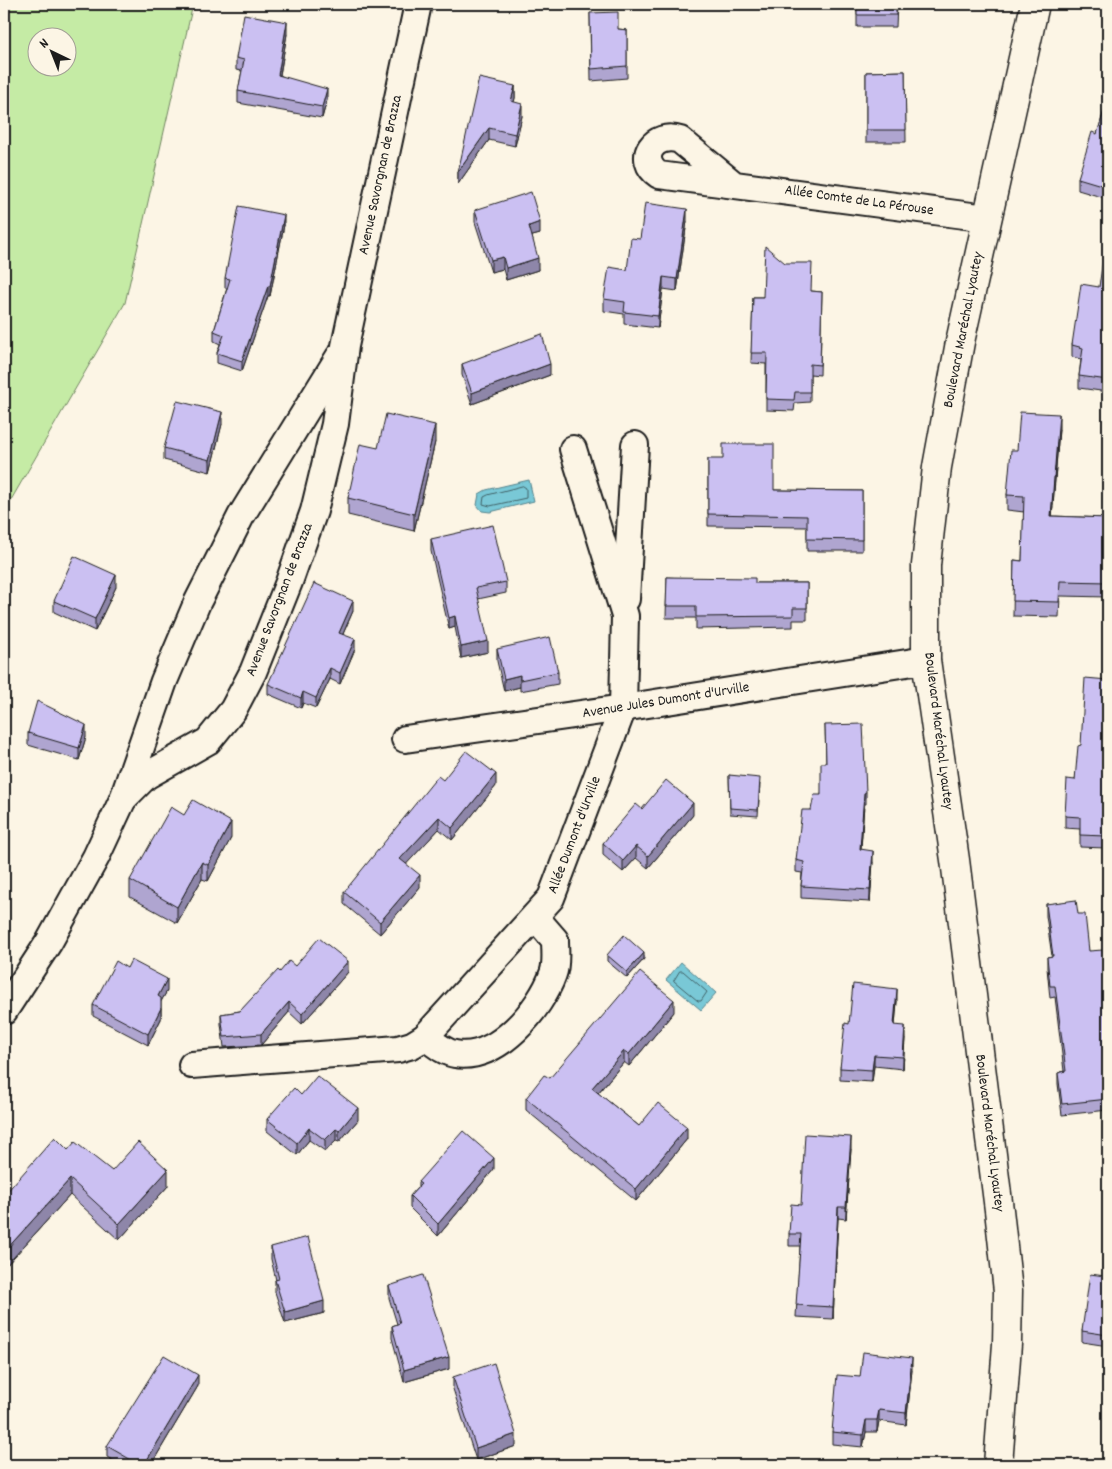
<svg xmlns="http://www.w3.org/2000/svg" width="1112" height="1469" viewBox="0 0 1112 1469" font-family="Dekko,sans-serif">
<style>
.green{fill:#c5eba5;stroke:#708460;fill-rule:evenodd}
.water{fill:#79c8d6;stroke:#54838c}
.lines{fill:none;stroke-linecap:round;stroke-linejoin:round}
.shore{stroke:#416166;stroke-width:1}
.minor-casing{stroke:#1c1c1c;stroke-width:30}
.secondary-casing{stroke:#1c1c1c;stroke-width:31}
.minor{stroke:#fcf5e5;stroke-width:26}
.secondary{stroke:#fcf5e5;stroke-width:28}
.wall{fill:#afa5d0;stroke:#1c1c1c}
.shaded-wall{fill:#8e86a9;stroke:#1c1c1c}
.building{fill:#cbc0f2;stroke:#1c1c1c}
.labels{text-anchor:middle;dominant-baseline:central;stroke-width:4;stroke-linejoin:round;paint-order:stroke}
.street-label{font-size:15px;fill:#1c1c1c;stroke:#fcf5e5}
</style>
<rect width="100%" height="100%" fill="#fcf5e5"/>
<filter id="ink" filterUnits="userSpaceOnUse"><feTurbulence type="fractalNoise" baseFrequency=".02" numOctaves="2"/><feDisplacementMap in="SourceGraphic" scale="10" xChannelSelector="R" yChannelSelector="G"/><feConvolveMatrix kernelMatrix="1 2 1 2 8 2 1 2 1" color-interpolation-filters="sRGB"/></filter>
<g filter="url(#ink)">
<path class="green" d="M4,4h189l-68,299 -121,209zM38,38h30v30h-30z"/>
<g class="water">
<path d="M529,480l5,21 -44,11 -8,-1 -5,-6 2,-11 7,-4z"/>
<path d="M681,962l35,31 -15,17 -35,-30z"/>
</g>
<g class="lines">
<g class="shore">
<path d="M523,486l3,2v10l-36,8 -7,-2 1,-7 4,-2z"/>
<path d="M680,971h3l24,21 -6,9h-3l-24,-20z"/>
</g>
<g class="minor-casing">
<g id="minor">
<path d="M732,183l-52,-43c-26,-9 -45,19 -21,35l328,43"/>
<path d="M626,599l9,-154"/>
<path d="M405,739l218,-31 303,-48"/>
<path d="M123,799l23,-23 62,-35 25,-31 20,-38 36,-90 25,-71 21,-87 10,-78 73,-342"/>
<path d="M4,1011l45,-69 47,-85 27,-58 41,-118 33,-78 44,-87 98,-159"/>
<path d="M425,1037c9,6 20,16 30,17 42,8 86,-46 98,-80 4,-10 2,-24 2,-34l-19,-22"/>
<path d="M192,1065l206,-16 14,-4 13,-8 126,-139 72,-190 2,-92 -52,-167"/>
</g>
</g>
<g class="secondary-casing">
<path id="secondary" d="M998,1465l9,-121 1,-53 -9,-81 -44,-350 -29,-200v-95l11,-98 23,-125 75,-338"/>
</g>
<use href="#minor" class="minor"/>
<use href="#secondary" class="secondary"/>
</g>
<g class="wall">
<path d="M857,4h40l-1,23h-39z"/>
<path d="M590,13l28,16 9,1v48l-36,3z"/>
<path d="M1108,20v21h-2v-12z"/>
<path d="M287,34l-7,41 47,25 -5,18 -84,-15v-12l4,-20 -6,-1v-12z"/>
<path d="M905,71l1,71h-40v-70z"/>
<path d="M515,86v12l-1,4 8,14 -7,30 -26,-6 -31,44v-12z"/>
<path d="M1108,98v101l-30,-9v-12l19,-44z"/>
<path d="M475,210l65,24 -8,2 6,34 -32,10 -3,-11 -12,3 -16,-50z"/>
<path d="M687,221l-10,70 -14,-2 -5,39 -34,-4v-10l-20,-3v-12l23,-29 13,-31z"/>
<path d="M284,225l-14,71h-2l-26,75 -25,-8v-10l3,-9 -6,-3v-10l13,-43h-2v-10z"/>
<path d="M1108,240v152l-29,-4v-12l2,-17 -9,-2v-12l27,-58z"/>
<path d="M811,291l11,1 -2,83 -10,-1v28l-15,1 -1,8 -28,-1v-46l-15,-1 2,-66h10z"/>
<path d="M462,364l88,11 -78,29 -10,-29z"/>
<path d="M222,424l-12,48 -46,-12v-12z"/>
<path d="M1059,429l-7,87 56,2v79l-48,-1 -1,21 -46,-1 1,-56 8,1 2,-49 -17,-2v-15l10,-45z"/>
<path d="M435,442l-21,89 -66,-16v-17l30,-50z"/>
<path d="M708,459l66,31 88,1v60h-55v-24l-99,-1z"/>
<path d="M431,539l75,43v11l-28,6 10,53 -27,6 -6,-31 -6,2 -18,-78z"/>
<path d="M667,577l88,6h52v37h-14v7l-97,2v-11h-30z"/>
<path d="M116,587l-21,44 -41,-19v-11z"/>
<path d="M353,611l-10,23 12,15 -15,35 -10,-5 -14,29 -13,-5 -2,5 -33,-14v-10z"/>
<path d="M497,649l61,23v12l-38,7v-4l-16,4 -7,-30z"/>
<path d="M1108,680v136h-1l-2,32 -25,-1v-18l-15,-1v-12l10,-36 6,-35z"/>
<path d="M825,725l41,67v12h-2l-3,45 12,13 -3,40 -69,-4v-12l1,-13 -6,-1v-12l15,-50 10,-15 5,-32z"/>
<path d="M28,733l58,4 -7,23 -51,-15z"/>
<path d="M729,775l31,9 -2,32 -28,-2z"/>
<path d="M443,780l53,6 -44,54 -13,-11 -33,35 14,23 -40,47 -36,-30v-12z"/>
<path d="M184,815l47,23 -23,43 -6,-2 -25,44 -47,-26v-17z"/>
<path d="M693,815l-45,53 -12,-10 -13,14 -20,-17v-12z"/>
<path d="M1046,904l32,10 11,37 19,34v125l-46,5 -4,-31v-11l6,-2 -9,-74 -5,1 -3,-30v-11l5,-1 -6,-40z"/>
<path d="M607,955l37,4 -17,19 -20,-17z"/>
<path d="M295,966l53,6 -46,52 -13,-12 -28,33 -37,2 -3,-23v-10l19,-3 40,-39z"/>
<path d="M167,991l-6,10v18l-13,26 -55,-29v-11z"/>
<path d="M897,1001l-2,24 10,13 -2,31 -29,-3 -2,16 -32,-2v-12l9,-44z"/>
<path d="M674,1012l-45,54 -5,-4 -26,31 41,33 48,13 -51,62 -110,-91v-12l24,-20z"/>
<path d="M301,1095l57,25 -19,22 -3,-1 -11,10 -16,-11 -12,15 -30,-24v-12z"/>
<path d="M851,1149l-5,70 -8,-1 -5,101 -37,-2 4,-71h-11v-12l12,-29z"/>
<path d="M68,1150l44,21 56,15 -49,54 -49,-45 -66,73v-76l1,2z"/>
<path d="M494,1169l-56,67 -28,-28v-12l8,-9v-5z"/>
<path d="M1108,1172v174l-26,-4v-11l23,-55z"/>
<path d="M271,1247l53,66 -39,10 -10,-31v-12h1l-5,-21z"/>
<path d="M389,1286l60,83 -45,13 -12,-44v-12l5,-2 -8,-26z"/>
<path d="M912,1370l-6,55 -27,-4 -2,11h-11l-3,15 -31,-3v-12l28,-55z"/>
<path d="M453,1377l63,69 -40,14 -23,-71z"/>
<path d="M198,1386l-47,79h-30l-14,-8v-11z"/>
<path d="M1108,1419v36l-3,-1v-12z"/>
</g>
<g class="shaded-wall">
<path d="M287,22v12l-9,52v-11z"/>
<path d="M515,86v12l-4,15v-12z"/>
<path d="M327,89v11l-5,18v-11z"/>
<path d="M522,104v12l-7,30v-12z"/>
<path d="M489,128v12l-31,44v-12z"/>
<path d="M687,209v12l-10,70v-12z"/>
<path d="M284,215v10l-14,71v-10z"/>
<path d="M540,222v12l-11,3v-11z"/>
<path d="M503,257v12l-12,3v-12z"/>
<path d="M538,258v12l-32,10v-12z"/>
<path d="M663,277v12l-5,39v-12z"/>
<path d="M268,286v10l-26,75v-10z"/>
<path d="M550,364v11l-78,29v-11z"/>
<path d="M222,412v12l-12,48v-12z"/>
<path d="M1059,414v15l-8,102v-15z"/>
<path d="M435,425v17l-21,89v-17z"/>
<path d="M116,575v12l-21,44v-12z"/>
<path d="M353,601v10l-14,32v-10z"/>
<path d="M455,616v11l-6,2v-11z"/>
<path d="M355,639v10l-15,35v-11z"/>
<path d="M488,641v11l-27,6v-11z"/>
<path d="M330,668v11l-14,29v-10z"/>
<path d="M520,675v12l-16,4v-12z"/>
<path d="M303,692v11l-2,5v-10z"/>
<path d="M86,725v12l-7,23v-12z"/>
<path d="M496,774v12l-44,54v-12z"/>
<path d="M864,793v11l-4,57v-12z"/>
<path d="M693,803v12l-45,53v-12z"/>
<path d="M1107,804v12l-2,32v-12z"/>
<path d="M439,817v12l-39,42v-12z"/>
<path d="M231,822v16l-23,43v-16z"/>
<path d="M636,846v12l-13,14v-11z"/>
<path d="M873,851v11l-3,40v-12z"/>
<path d="M202,862v17l-25,44v-16z"/>
<path d="M420,875v12l-40,47v-12z"/>
<path d="M644,953v6l-17,19v-6z"/>
<path d="M348,961v11l-46,52v-10z"/>
<path d="M167,979v12l-9,16v-11z"/>
<path d="M897,989v12l-3,36v-12z"/>
<path d="M674,1000v12l-45,54v-12z"/>
<path d="M289,1002v10l-28,33v-11z"/>
<path d="M161,1008v11l-13,26v-11z"/>
<path d="M905,1026v12l-2,31v-12z"/>
<path d="M624,1051v11l-32,38v-12z"/>
<path d="M874,1055v11l-2,16v-12z"/>
<path d="M358,1108v12l-19,22v-11z"/>
<path d="M687,1127v12l-51,62v-12z"/>
<path d="M309,1128v12l-12,15v-12z"/>
<path d="M336,1129v12l-11,10v-11z"/>
<path d="M851,1137v12l-5,70v-12z"/>
<path d="M494,1158v11l-56,67v-12z"/>
<path d="M168,1170v16l-49,54v-16z"/>
<path d="M70,1179v16l-66,73v-16z"/>
<path d="M838,1207v11l-5,101v-12z"/>
<path d="M324,1301v12l-39,10v-11z"/>
<path d="M449,1357v12l-45,13v-12z"/>
<path d="M912,1358v12l-6,55v-12z"/>
<path d="M198,1375v11l-47,79h-7z"/>
<path d="M879,1410v11l-2,11v-12z"/>
<path d="M866,1420v12l-3,15v-12z"/>
<path d="M516,1434v12l-40,14v-12z"/>
</g>
<g class="building">
<rect x="857" y="4" width="39" height="11"/>
<path d="M618,12v17l9,1v36l-36,3 -1,-56z"/>
<path d="M244,14l43,8 -9,53 49,14 -5,18 -84,-16 6,-31 -8,-2z"/>
<path d="M1108,20v10l-2,-1z"/>
<path d="M905,71l1,59h-40v-58z"/>
<path d="M479,78l36,8 -4,15 11,3 -7,30 -26,-6 -31,44z"/>
<path d="M1108,98v89l-30,-9 14,-46 5,2z"/>
<path d="M531,192l9,30 -11,4 9,32 -32,10 -3,-11 -12,3 -16,-50z"/>
<path d="M645,203l42,6 -10,70 -14,-2 -5,39 -34,-4 1,-10 -21,-3 5,-32 18,3 4,-32 9,1z"/>
<path d="M239,206l45,9 -14,71h-2l-26,75 -25,-8 7,-18 -10,-4 16,-52 -5,-1z"/>
<path d="M1106,239l2,1v140l-29,-4 4,-28 -11,-3 9,-61 18,3z"/>
<path d="M765,246l20,17h27l-1,28 11,1 -2,73 -10,-1v28h-15l-1,8 -28,-1 1,-46h-16l2,-56h10z"/>
<path d="M542,334l8,30 -78,29 -10,-29z"/>
<path d="M177,401l45,11 -12,48 -46,-12z"/>
<path d="M1020,412l39,2 -8,102 57,2v64l-48,-1 -1,21 -46,-1 1,-41 8,1 2,-65 -17,-1 4,-45h6z"/>
<path d="M386,414l49,11 -21,89 -66,-16 12,-54 18,4z"/>
<path d="M723,444h51v46l88,1v49l-55,-1v-23l-99,-2v-55h15z"/>
<path d="M493,525l13,57 -30,6 12,53 -27,6 -6,-31 -6,2 -18,-79z"/>
<path d="M74,556l42,19 -21,44 -41,-18z"/>
<path d="M667,577l88,1v5h52v25h-14v8l-97,1v-11h-30z"/>
<path d="M314,583l39,18 -14,32 16,6 -15,34 -10,-5 -14,30 -13,-6 -2,6 -33,-14z"/>
<path d="M550,637l8,35 -38,8v-5l-16,4 -7,-30z"/>
<path d="M1085,678l23,2v124h-1l-2,32 -25,-1v-18l-15,-1 2,-37 8,1 3,-34 3,-1z"/>
<path d="M37,701l49,24 -7,23 -51,-15z"/>
<path d="M863,724l3,68 -2,1 -4,56 13,2 -3,39 -69,-4 3,-24 -8,-2 6,-50h9l3,-15h7v-32h5l-1,-38z"/>
<path d="M466,751l30,23 -44,54 -13,-11 -39,42 20,16 -40,47 -36,-30 94,-116 5,4z"/>
<path d="M729,775l31,3 -2,32 -28,-2z"/>
<path d="M666,780l27,23 -45,53 -12,-10 -13,15 -20,-18 33,-39 6,5z"/>
<path d="M193,800l38,22 -23,43 -6,-3 -25,45 -47,-27 41,-73 13,8z"/>
<path d="M1076,900l2,14h7l4,37 14,-1 5,35v114l-46,5 -4,-31 8,-2 -11,-85h-5l-3,-29 6,-1 -7,-52z"/>
<path d="M624,935l20,18 -17,19 -20,-17z"/>
<path d="M319,938l29,23 -46,53 -13,-12 -28,32 -37,3 -3,-23 19,-3 38,-41 2,2 9,-11 6,5z"/>
<path d="M131,960l36,19 -9,17 3,2v10l-13,26 -55,-29 23,-44 11,7z"/>
<path d="M640,972l34,28 -45,54 -5,-3 -32,37 47,38 19,-23 29,24 -51,62 -110,-91 18,-23 6,3z"/>
<path d="M853,984l44,5 -3,36 11,1 -2,31 -29,-2 -2,15 -32,-2 5,-45 4,1z"/>
<path d="M317,1076l41,32 -19,23 -3,-2 -11,11 -16,-12 -12,15 -30,-24 27,-31 7,7z"/>
<path d="M463,1131l31,27 -56,66 -28,-28 11,-12 -3,-2z"/>
<path d="M805,1134l46,3 -5,70h-8l-5,100 -37,-2 5,-71h-12l2,-30 10,1z"/>
<path d="M55,1137l13,13 7,-8 37,29 26,-29 30,28 -49,54 -49,-45 -66,73v-60l1,2z"/>
<path d="M1105,1172h3v163l-26,-4 8,-57 15,2z"/>
<path d="M308,1237l16,64 -39,11 -10,-32 4,-1 -8,-32z"/>
<path d="M423,1275l26,82 -45,13 -12,-44 8,-3 -11,-37z"/>
<path d="M863,1352l49,6 -6,55 -27,-3 -2,10h-11l-3,15 -31,-3 5,-57 23,2z"/>
<path d="M164,1355l34,20 -54,90h-4l-33,-19z"/>
<path d="M494,1363l22,71 -40,14 -23,-71z"/>
<path d="M1108,1419v24l-3,-1z"/>
</g>
</g>
<g class="labels">
<g class="street-label">
<text transform="translate(381 175) rotate(-78)">Avenue Savorgnan de Brazza</text>
<text transform="translate(859 201) rotate(8)">Allée Comte de La Pérouse</text>
<text transform="translate(964 330) rotate(-79)">Boulevard Maréchal Lyautey</text>
<text transform="translate(280 600) rotate(-69)">Avenue Savorgnan de Brazza</text>
<text transform="translate(666 701) rotate(-9)">Avenue Jules Dumont d'Urville</text>
<text transform="translate(938 731) rotate(83)">Boulevard Maréchal Lyautey</text>
<text transform="translate(575 835) rotate(-69)">Allée Dumont d'Urville</text>
<text transform="translate(989 1133) rotate(83)">Boulevard Maréchal Lyautey</text>
</g>
</g>
<rect width="1112" height="1469" fill="none" stroke="#fcf5e5" stroke-width="20"/>
<rect x="10" y="10" width="1092" height="1449" fill="none" stroke="#1c1c1c" stroke-width="2" filter="url(#ink)"/>
<g transform="translate(52 52) rotate(317)"><circle r="24" fill="#fcf5e5" stroke="#a29e95"/>
<path d="M0-4L9 19L0 12L-9 19Z" fill="#1c1c1c"/>
<text y="-8" font-size="14" font-weight="bold" text-anchor="middle" fill="#1c1c1c">N</text>
</g>
</svg>
